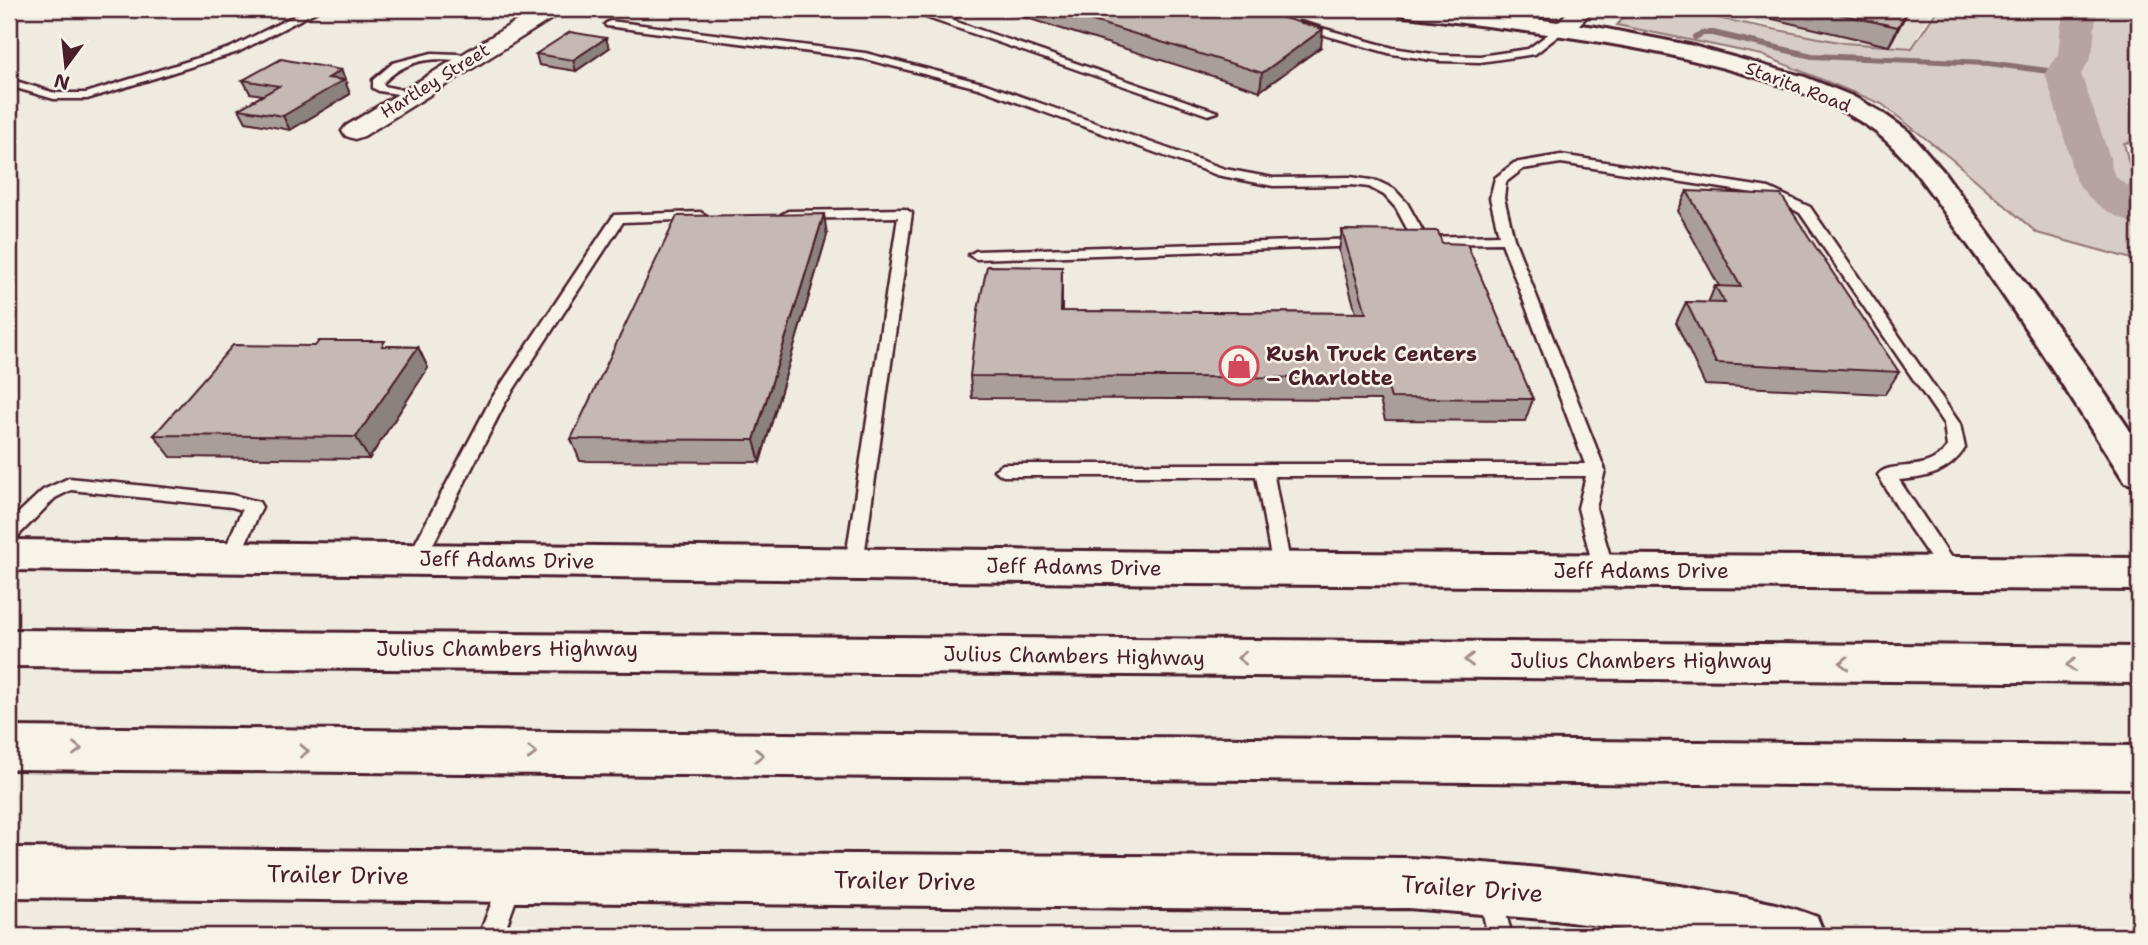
<svg xmlns="http://www.w3.org/2000/svg" width="2148" height="945" viewBox="0 0 2148 945" font-family="'Shantell Sans',sans-serif">
<style>
.built{fill:#e3dcd2}
.green{fill:#d8cdc6;stroke:#917678;stroke-width:2}
.lines{fill:none;stroke-linecap:round;stroke-linejoin:round}
.stream{stroke:#8b6f72;stroke-width:6}
.river{fill:#b7a4a2;fill-rule:evenodd}
.service-casing{stroke:#4a1f2b;stroke-width:5}
.minor-casing{stroke:#4a1f2b;stroke-width:5}
.tertiary-casing{stroke:#4a1f2b;stroke-width:6}
.motorway-casing{stroke:#4a1f2b;stroke-width:6}
.service{fill:#f7f3e8;fill-rule:evenodd}
.minor{fill:#f7f3e8;fill-rule:evenodd}
.tertiary{fill:#f7f3e8;fill-rule:evenodd}
.motorway{fill:#f7f3e8;fill-rule:evenodd}
.wall{fill:#aa9e9a;stroke:#4a1f2b;stroke-width:2}
.shaded-wall{fill:#8b817d;stroke:#4a1f2b;stroke-width:2}
.building{fill:#c6b8b3;stroke:#4a1f2b;stroke-width:2}
.oneway{stroke:#a0898a}
.labels{text-anchor:middle;dominant-baseline:central;stroke-width:5;stroke-linejoin:round;paint-order:stroke}
.far-street-label{font-size:18px;fill:#4a1f2b;stroke:#f7f3e8}
.poi-label{font-size:21px;font-weight:bold;fill:#4a1f2b;stroke:#f7f3e8;text-anchor:start}
.street-label{font-size:21px;fill:#4a1f2b;stroke:#f7f3e8}
.near-street-label{font-size:24px;fill:#4a1f2b;stroke:#f7f3e8}
</style>
<rect width="100%" height="100%" fill="#f0ebe0"/>
<filter id="ink" filterUnits="userSpaceOnUse"><feTurbulence type="fractalNoise" baseFrequency=".0143" numOctaves="2"/><feDisplacementMap in="SourceGraphic" scale="14" xChannelSelector="R" yChannelSelector="G"/><feConvolveMatrix kernelMatrix="1 2 1 2 8 2 1 2 1" color-interpolation-filters="sRGB"/></filter>
<g filter="url(#ink)">
<g class="built">
<path d="M1698,9h233l-24,48z"/>
<path d="M9,933l531,3h-531z"/>
</g>
<path class="green" d="M1630,9h42l172,34 68,5 26,-39h201v132l-15,2 9,37 -16,32 22,16v40l-7,-9 -95,-26 -83,-72 -72,-57 -120,-49 -145,-30z"/>
<g class="lines">
<path class="stream" d="M1695,37l8,-4h10l99,23 177,7 74,10"/>
<path class="river" d="M2067,9h32c-10,26 2,38 -18,65l29,84c2,22 12,23 29,34v32c-31,-7 -67,-32 -69,-66l-25,-85 13,-19 3,-29z"/>
<g class="service-casing">
<g id="service">
<path d="M308,9h13l-83,43 -151,47h-33l-45,-13v-7l46,14h31l144,-45z"/>
<path d="M902,9h15l24,7 16,-7h13l-19,11 267,92 -10,3z"/>
<path d="M610,21l255,32 121,31 239,85 48,9 78,-1 26,4 17,8 13,14 19,34 73,-2 -9,-37 5,-20 19,-15 47,-8 208,33 41,19 150,217 5,24c-16,25 -38,30 -66,32l62,93 -3,5 -7,2 -7,-2 -35,-51 -31,-52c12,-16 49,1 69,-28l-3,-23 -144,-211 -34,-18 -205,-32 -38,6 -17,13 -2,16 10,41 91,231 -9,38 18,62 -3,5 -7,2 -7,-2 -3,-5 -16,-62 8,-32h-312l17,92 -2,5h-14l-2,-5 -17,-92h-253l-9,-6 9,-6h582l-83,-221 -90,1 -2,-3 2,-3 -16,-30 -12,-13 -15,-8 -18,-2 -78,1 -56,-11 -239,-87 -113,-29 -259,-33 -1,-2z"/>
<path d="M1300,22l93,26 46,7 41,1 48,-7 30,-22 9,2 -32,25 -55,8 -41,-1 -47,-7 -96,-27 -1,-2z"/>
<path d="M432,53l26,1 19,5c-7,5 -13,2 -22,1 -28,-3 -52,2 -72,23l1,3 32,7v4l-37,-6 -6,-3v-8l20,-17z"/>
<path d="M905,209l7,4 -49,351 -2,5h-14l-2,-5 53,-347 -110,2 -7,-4 7,-4z"/>
<path d="M700,212l7,4 -2,3 -82,3 -117,179 -83,163h-14l-2,-5 83,-158 124,-186z"/>
<path d="M1361,239l5,1v6l-390,13 -7,-4 7,-4z"/>
<path d="M69,478l163,17 27,7 3,5 -23,51 -2,5h-14l-2,-5 21,-48 -10,-3 -161,-17 -16,8 -39,40 -7,2v-18l34,-32z"/>
<path d="M511,869l8,3 4,8 -20,56h-24l24,-64z"/>
<path d="M1490,881l8,3 14,52h-24l-10,-44 4,-8z"/>
</g>
</g>
<g class="minor-casing">
<g id="minor">
<path d="M536,9h26l-3,5 -195,122 -9,3 -9,-3 -4,-5 4,-5z"/>
<path d="M1571,9h23l-24,25h-16l-3,-5z"/>
</g>
</g>
<g class="tertiary-casing">
<g id="tertiary">
<path d="M1396,9h62l138,18 93,18 116,32 47,19 29,16 27,19 35,40 145,198 51,75v42l-14,-4c-54,-84 -108,-170 -167,-251 -25,-34 -48,-72 -81,-98 -36,-28 -82,-44 -125,-57 -112,-34 -229,-45 -345,-60l-8,-2z"/>
<path d="M9,540l1178,12 952,6v32l-952,-6 -1178,-14z"/>
<path d="M9,848l1399,10c93,5 186,14 278,29 44,8 90,14 131,30l8,19h-155l-115,-16 -147,-12 -149,1 -1250,-12z"/>
</g>
</g>
<g class="motorway-casing">
<g id="motorway">
<path d="M9,630l2130,17v36l-2130,-17z"/>
<path d="M9,727l2130,19v42l-2130,-19z"/>
</g>
</g>
<use href="#service" class="service"/>
<use href="#minor" class="minor"/>
<use href="#tertiary" class="tertiary"/>
<use href="#motorway" class="motorway"/>
</g>
<g class="wall">
<path d="M998,9h253l70,38 -61,44z"/>
<path d="M1739,9h170l-20,37 -151,-35z"/>
<path d="M609,48l-33,23 -37,-6 -3,-11z"/>
<path d="M243,80l104,3 -1,1 4,10 -60,36 -44,-8 -7,-13 24,-14 -13,-2z"/>
<path d="M1687,191l212,181 -14,22 -180,-9 -29,-62 10,-21 22,1 7,-17h4l-41,-75z"/>
<path d="M1342,230l100,13 91,156 -8,22 -140,-1 -5,-20 -408,-2 -2,-22 92,-109v44l294,2 -17,-62z"/>
<path d="M827,235l-67,227 -180,-1 -9,-22z"/>
<path d="M388,346l30,1 10,21 -59,91 -198,-2 -17,-22z"/>
</g>
<g class="shaded-wall">
<path d="M1908,9h1l-20,37 9,-19z"/>
<path d="M1323,29l-2,18 -61,44 2,-18z"/>
<path d="M606,38l3,10 -33,23 -3,-11z"/>
<path d="M341,70l6,13 -1,1 4,10 -60,36 -7,-14 45,-38z"/>
<path d="M824,214l3,21 -67,227 -6,-22z"/>
<path d="M418,347l10,21 -59,91 -13,-22z"/>
</g>
<g class="building">
<path d="M1054,9h197l72,20 -61,44z"/>
<path d="M1816,9h92l-10,18z"/>
<path d="M570,32l36,6 -33,22 -37,-6z"/>
<path d="M281,59l60,11 -13,8 16,2 -61,36 -44,-7 40,-23 -36,-6z"/>
<path d="M1687,191l94,4 118,177 -183,-9 -30,-61 39,1 -10,-17 26,1z"/>
<path d="M824,214l-70,226 -183,-1 106,-223z"/>
<path d="M1342,230l96,1 4,12 25,1 66,155 -142,-1 -6,-20 -415,-2 8,-66 9,-44 75,1 -1,44 305,2z"/>
<path d="M319,341h66l-3,5 36,1 -62,90 -202,-2 79,-90 82,1z"/>
</g>
<defs><path id="oneway-chevron" d="M-2-3.5L2.5 0L-2 3.5" fill="none" stroke-width="1.6" stroke-linecap="round" stroke-linejoin="round" transform="scale(1.75)"/></defs>
<g class="oneway">
<use href="#oneway-chevron" transform="translate(1242 658) rotate(-180)"/>
<use href="#oneway-chevron" transform="translate(1469 660) rotate(-180)"/>
<use href="#oneway-chevron" transform="translate(1844 663) rotate(-180)"/>
<use href="#oneway-chevron" transform="translate(2071 665) rotate(-180)"/>
<use href="#oneway-chevron" transform="translate(77 749) rotate(1)"/>
<use href="#oneway-chevron" transform="translate(304 751) rotate(1)"/>
<use href="#oneway-chevron" transform="translate(532 753) rotate(1)"/>
<use href="#oneway-chevron" transform="translate(759 755) rotate(1)"/>
</g>
</g>
<defs>
<g id="shop-ring" transform="scale(2.0125)"><circle r="9.5" fill="#f7f3e8" stroke="#d1495b" stroke-width="1.5"/><path d="M-5-2.5h2.3a2.7 3.5 0 0 1 5.4 0H5L5.5 6h-11ZM-1.5-2.5h3a1.5 2.3 0 0 0-3 0Z" fill="#d1495b"/></g>
</defs>
<g fill-rule="evenodd">
<use href="#shop-ring" x="1239" y="366"/>
</g>
<g class="labels">
<g class="far-street-label">
<text transform="translate(435 81) rotate(-32)">Hartley Street</text>
<text transform="translate(1798 87) rotate(21)">Starita Road</text>
</g>
<g class="poi-label">
<text x="1266" y="354">Rush Truck Centers<tspan x="1266" dy="24">– Charlotte</tspan></text>
</g>
<g class="street-label">
<text transform="translate(507 560) rotate(1)">Jeff Adams Drive</text>
<text transform="translate(1074 567) rotate(1)">Jeff Adams Drive</text>
<text x="1641" y="571">Jeff Adams Drive</text>
<text x="507" y="649">Julius Chambers Highway</text>
<text transform="translate(1074 656) rotate(1)">Julius Chambers Highway</text>
<text x="1641" y="661">Julius Chambers Highway</text>
</g>
<g class="near-street-label">
<text transform="translate(338 875) rotate(1)">Trailer Drive</text>
<text transform="translate(905 881) rotate(1)">Trailer Drive</text>
<text transform="translate(1472 889) rotate(4)">Trailer Drive</text>
</g>
</g>
<rect width="2148" height="945" fill="none" stroke="#f7f3e8" stroke-width="35"/>
<rect x="18" y="18" width="2113" height="910" fill="none" stroke="#4a1f2b" stroke-width="2.5" filter="url(#ink)"/>
<g transform="translate(66 66) rotate(195)" stroke="#f7f3e8" stroke-width="5" paint-order="stroke">
<path d="M0-5L12 26L0 18L-12 26Z" fill="#4a1f2b"/>
<text y="-10" font-size="19" font-weight="bold" text-anchor="middle" fill="#4a1f2b">N</text>
</g>
</svg>
